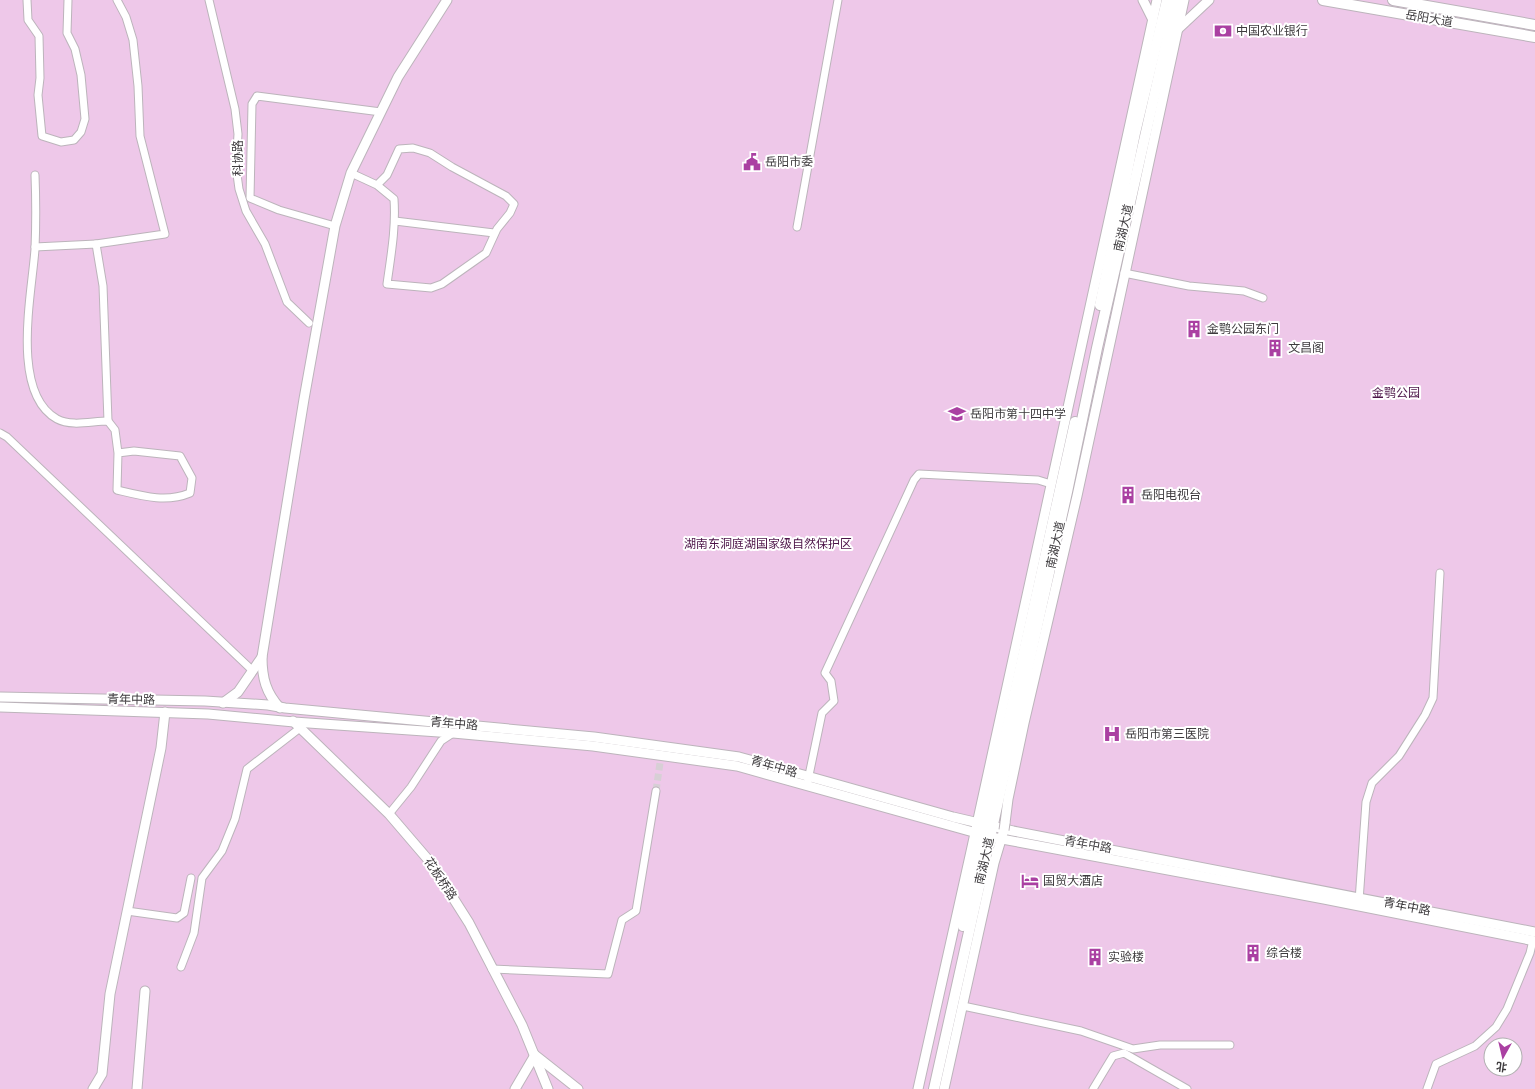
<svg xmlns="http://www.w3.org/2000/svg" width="1535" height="1089" viewBox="0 0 1535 1089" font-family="'Sofia Sans Condensed','Noto Sans SC',sans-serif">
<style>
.green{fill:#eec8e9;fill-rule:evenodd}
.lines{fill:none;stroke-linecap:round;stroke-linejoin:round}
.street-tunnel{stroke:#d7cfd5;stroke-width:7;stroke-dasharray:7 3.5;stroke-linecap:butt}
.street-casing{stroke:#bcb4bb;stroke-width:9}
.secondary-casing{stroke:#bcb4bb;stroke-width:11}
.primary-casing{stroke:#bcb4bb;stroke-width:12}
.street{stroke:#fff;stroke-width:7}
.secondary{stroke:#fff;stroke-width:9}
.primary{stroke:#fff;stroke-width:10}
.secondary-bridge-casing{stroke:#bcb4bb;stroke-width:11;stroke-linecap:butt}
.secondary-bridge{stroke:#fff;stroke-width:9}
.labels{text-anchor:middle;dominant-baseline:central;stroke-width:4;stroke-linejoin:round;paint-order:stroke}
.street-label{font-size:12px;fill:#3d3a3d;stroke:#fff}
.poi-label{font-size:12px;fill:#3d3a3d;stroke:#fff;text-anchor:start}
.park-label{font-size:12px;fill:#4c1448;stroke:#fff}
</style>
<rect width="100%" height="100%" fill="#fdf4fb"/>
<path class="green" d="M0,0h1535v1089h-1535zM1491,1045h24v24h-24z"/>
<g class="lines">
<path class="street-tunnel" d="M656,791l5,-35"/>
<g class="street-casing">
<g id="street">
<path d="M27,0l1,20 11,16 1,42 -2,17 4,41 19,6 13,-2 7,-8 4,-13 -4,-44 -6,-26 -8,-16 1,-33"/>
<path d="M209,0l26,109 3,25 -2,33 3,22 7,22 19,33 22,58 22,21"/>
<path d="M351,173l26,12 17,14c2,29 -3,56 -7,85l44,4 11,-4 44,-31 11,-24 13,-16 4,-9 -8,-8 -54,-29 -22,-14 -17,-5 -14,1 -12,26 -10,10"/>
<path d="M35,175c1,25 1,49 0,74 -3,44 -25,144 22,170 15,8 35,2 51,2l7,9 3,23 -1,37c25,6 49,13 73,3l2,-15 -12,-22 -46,-5 -16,2"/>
<path d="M395,221l99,12"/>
<path d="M335,226l-56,-16 -29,-12 2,-94 5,-8 124,16"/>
<path d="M797,227l41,-227"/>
<path d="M96,244l69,-10 -25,-98 -2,-50 -5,-46 -7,-23 -9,-17"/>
<path d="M35,247l61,-3 7,42 5,135"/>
<path d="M1124,273l65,13 55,5 19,7"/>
<path d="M0,433l7,4 246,234"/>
<path d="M808,780l14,-67 12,-12 -3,-20 -6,-8 89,-193 5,-6 119,6 13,4"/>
<path d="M389,814l22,-27 30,-46 12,-8"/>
<path d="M1359,901l7,-99 6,-19 27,-27 26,-41 8,-17 7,-125"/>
<path d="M127,911l50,7 7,-5 7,-35"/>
<path d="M181,967l13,-34 8,-55 20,-27 13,-32 12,-50 53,-41"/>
<path d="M492,969l116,5 14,-54 14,-9 20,-120"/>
<path d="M963,1006l118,25 52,18 27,-4h70"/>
<path d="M1093,1089l20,-33 11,-3 63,36"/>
<path d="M1427,1089l9,-25 39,-18 21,-19 11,-18 23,-56 3,-13"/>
</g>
</g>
<g class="secondary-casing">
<g id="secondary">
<path d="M1143,0l10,20"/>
<path d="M1178,29l31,-29"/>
<path d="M0,697l205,4 63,4 17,3 309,29 145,20 214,60 60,14 522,101"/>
<path d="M223,703l15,-11 24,-35"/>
<path d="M0,707l208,7 86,8 159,11 140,13 144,20 254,71 333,62 211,42"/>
<path d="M280,708c-14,-15 -18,-30 -18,-51l42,-258 31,-173 16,-53 47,-96 49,-77"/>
<path d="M293,721l96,93 42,49 38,60 53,102 26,64"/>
<path d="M1005,823l3,-24 16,-76 53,-227 107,-496"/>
<path d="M93,1089l9,-15 8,-80 51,-246 4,-36"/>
<path d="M137,1089l8,-98"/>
<path d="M515,1089l20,-34 43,34"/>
<path d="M918,1089l54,-242 185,-847"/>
<path d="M944,1089l50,-226 9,-30"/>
</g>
</g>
<g class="primary-casing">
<g id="primary">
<path d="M1323,0l212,37"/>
<path d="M1393,0l142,25"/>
<path d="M1100,305l35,-172 32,-133"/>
<path d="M963,926l112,-504"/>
<path d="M934,1089l133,-597 30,-144 79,-348"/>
</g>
</g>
<use href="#street" class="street"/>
<use href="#secondary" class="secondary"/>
<use href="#primary" class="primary"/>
<g class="secondary-bridge-casing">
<path id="secondary-bridge" d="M1004,830l1,-7"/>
</g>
<use href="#secondary-bridge" class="secondary-bridge"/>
</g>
<defs>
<g id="bank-bare" transform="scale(1.38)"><path d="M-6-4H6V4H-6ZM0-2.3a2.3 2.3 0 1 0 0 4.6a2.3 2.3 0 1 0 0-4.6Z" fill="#aa40a2" stroke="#fff" stroke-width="2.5" paint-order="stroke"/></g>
<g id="civic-bare" transform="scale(1.38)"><path d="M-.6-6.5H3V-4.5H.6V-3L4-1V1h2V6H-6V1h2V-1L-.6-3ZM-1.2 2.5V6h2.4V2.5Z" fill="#aa40a2" stroke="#fff" stroke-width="2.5" paint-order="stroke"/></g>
<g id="building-bare" transform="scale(1.38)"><path d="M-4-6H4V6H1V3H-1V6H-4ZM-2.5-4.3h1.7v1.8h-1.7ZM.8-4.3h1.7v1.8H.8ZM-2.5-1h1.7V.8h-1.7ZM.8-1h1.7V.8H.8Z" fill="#aa40a2" stroke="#fff" stroke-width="2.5" paint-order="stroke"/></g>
<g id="school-bare" transform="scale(1.38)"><path d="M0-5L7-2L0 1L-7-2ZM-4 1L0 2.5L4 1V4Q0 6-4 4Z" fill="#aa40a2" stroke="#fff" stroke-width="2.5" paint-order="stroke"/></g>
<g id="hospital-bare" transform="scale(1.38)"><path d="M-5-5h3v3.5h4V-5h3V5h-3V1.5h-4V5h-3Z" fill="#aa40a2" stroke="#fff" stroke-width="2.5" paint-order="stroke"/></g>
<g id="hotel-bare" transform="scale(1.38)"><path d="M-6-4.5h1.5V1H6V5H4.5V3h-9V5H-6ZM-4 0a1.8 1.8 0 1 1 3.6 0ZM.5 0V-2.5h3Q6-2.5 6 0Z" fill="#aa40a2" stroke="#fff" stroke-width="2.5" paint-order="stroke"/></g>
</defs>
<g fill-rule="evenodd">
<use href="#bank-bare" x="1223" y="31"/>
<use href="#civic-bare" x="752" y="162"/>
<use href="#building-bare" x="1194" y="329"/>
<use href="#building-bare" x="1275" y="348"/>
<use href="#school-bare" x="957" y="414"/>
<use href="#building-bare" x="1128" y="495"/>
<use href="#hospital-bare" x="1112" y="734"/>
<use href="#hotel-bare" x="1030" y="881"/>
<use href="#building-bare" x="1253" y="953"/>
<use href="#building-bare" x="1095" y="957"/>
</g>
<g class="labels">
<g class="street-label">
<text transform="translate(1429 19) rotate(10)">岳阳大道</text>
<text transform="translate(238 158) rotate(-90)">科协路</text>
<text transform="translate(1124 228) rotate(-77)">南湖大道</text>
<text transform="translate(1056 545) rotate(-78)">南湖大道</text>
<text transform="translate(131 700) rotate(1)">青年中路</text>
<text transform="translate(454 724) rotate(5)">青年中路</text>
<text transform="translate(774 767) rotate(16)">青年中路</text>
<text transform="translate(1088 845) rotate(10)">青年中路</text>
<text transform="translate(985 861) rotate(-77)">南湖大道</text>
<text transform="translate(440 879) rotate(56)">花板桥路</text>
<text transform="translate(1407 907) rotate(11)">青年中路</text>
</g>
<g class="poi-label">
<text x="1236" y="31">中国农业银行</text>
<text x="765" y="162">岳阳市委</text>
<text x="1207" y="329">金鹗公园东门</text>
<text x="1288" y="348">文昌阁</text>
<text x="970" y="414">岳阳市第十四中学</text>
<text x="1141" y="495">岳阳电视台</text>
<text x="1125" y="734">岳阳市第三医院</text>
<text x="1043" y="881">国贸大酒店</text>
<text x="1266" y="953">综合楼</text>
<text x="1108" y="957">实验楼</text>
</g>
<g class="park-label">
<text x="1396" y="393">金鹗公园</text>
<text x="768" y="544">湖南东洞庭湖国家级自然保护区</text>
</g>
</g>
<g transform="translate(1503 1057) rotate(188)"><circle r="19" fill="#ffffff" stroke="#b1b0b1"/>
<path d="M0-3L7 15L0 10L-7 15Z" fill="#aa40a2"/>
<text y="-6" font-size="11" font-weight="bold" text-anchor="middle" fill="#3d3a3d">北</text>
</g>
</svg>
